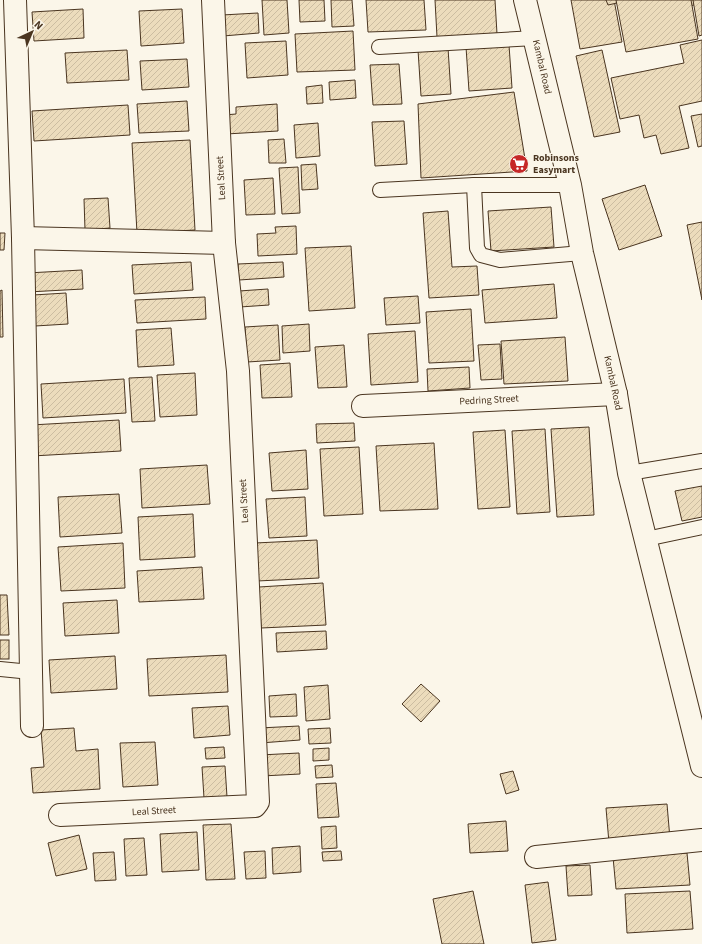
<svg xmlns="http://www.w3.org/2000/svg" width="702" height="944" viewBox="0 0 702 944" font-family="'Source Sans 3',sans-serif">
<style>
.building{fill:url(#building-hatch);stroke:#4a3520}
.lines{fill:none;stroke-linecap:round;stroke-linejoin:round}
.lane-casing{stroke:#4a3520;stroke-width:16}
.street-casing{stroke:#4a3520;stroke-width:24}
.secondary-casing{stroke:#4a3520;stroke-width:24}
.lane{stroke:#fbf6e9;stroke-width:14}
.street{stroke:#fbf6e9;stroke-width:22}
.secondary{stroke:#fbf6e9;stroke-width:22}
.labels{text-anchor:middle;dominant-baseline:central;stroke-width:3;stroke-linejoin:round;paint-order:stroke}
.street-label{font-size:10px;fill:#4a3520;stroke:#fbf6e9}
.poi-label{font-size:10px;font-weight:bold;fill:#4a3520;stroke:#fbf6e9;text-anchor:start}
</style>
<defs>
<pattern id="building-hatch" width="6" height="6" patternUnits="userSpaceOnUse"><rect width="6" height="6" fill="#ecdcbc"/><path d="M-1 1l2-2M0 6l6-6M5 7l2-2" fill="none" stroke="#ccbda1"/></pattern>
</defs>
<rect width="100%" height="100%" fill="#fbf6e9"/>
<g class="building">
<path d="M262,0h25l2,33 -25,2z"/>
<path d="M299,0h25l1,21 -25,1z"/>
<path d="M331,0h21l2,26 -22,1z"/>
<path d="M366,0h58l2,30 -58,2z"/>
<path d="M435,0h60l2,34 -60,3z"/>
<path d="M571,0h43l8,42 -42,7z"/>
<path d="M606,0h96v3l-71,17 -5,-19 -18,4z"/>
<path d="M616,0h75l7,39 -72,13z"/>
<path d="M693,0h9v35l-3,1z"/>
<path d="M83,9l1,29 -50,3 -2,-29z"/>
<path d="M182,9l2,34 -43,3 -2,-35z"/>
<path d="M258,13l1,20 -36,3 -1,-21z"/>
<path d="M353,31l2,39 -58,2 -2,-38z"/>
<path d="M702,40v61l-23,5 10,42 -28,6 -5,-19 -12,3 -5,-23 -19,4 -9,-41 73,-15 -4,-18z"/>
<path d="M286,41l2,34 -41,3 -2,-35z"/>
<path d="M509,45l3,43 -43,3 -3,-44z"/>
<path d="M448,48l3,46 -30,2 -3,-46z"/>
<path d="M127,50l2,30 -62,3 -2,-30z"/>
<path d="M602,50l18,82 -26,5 -18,-81z"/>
<path d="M187,59l2,28 -47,3 -2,-29z"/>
<path d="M399,64l3,40 -29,1 -3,-40z"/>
<path d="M355,80l1,18 -26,2 -1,-18z"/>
<path d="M322,85l1,18 -16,1 -1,-17z"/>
<path d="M514,92l13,79 -106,7 -3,-74z"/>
<path d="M187,101l2,30 -50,2 -2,-29z"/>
<path d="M277,104l1,27 -52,3 -2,-19 12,-1v-7z"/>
<path d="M128,105l2,30 -96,6 -2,-30z"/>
<path d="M702,114v32l-4,1 -7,-31z"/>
<path d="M404,121l3,43 -32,2 -3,-44z"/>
<path d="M318,123l2,33 -24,2 -2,-33z"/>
<path d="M284,139l2,24h-17l-1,-23z"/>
<path d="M190,140l5,90 -58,3 -5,-90z"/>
<path d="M316,164l2,25 -16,1 -1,-25z"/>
<path d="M298,167l2,46 -18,1 -3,-46z"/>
<path d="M273,178l2,36 -29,1 -2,-35z"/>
<path d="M645,185l17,51 -43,14 -17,-51z"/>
<path d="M108,198l2,30 -25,2 -1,-31z"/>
<path d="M551,207l3,40 -63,4 -3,-40z"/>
<path d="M448,211l4,56 25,-1 2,29 -50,3 -6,-85z"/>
<path d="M702,222v78l-15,-75z"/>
<path d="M296,226l1,28 -39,2 -1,-22 19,-1 -1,-6z"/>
<path d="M0,233h5l-1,17h-4z"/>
<path d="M351,246l4,62 -46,3 -4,-63z"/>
<path d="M191,262l2,28 -59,4 -2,-29z"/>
<path d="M283,262l1,15 -45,3 -1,-16z"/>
<path d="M82,270l1,19 -55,3 -1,-19z"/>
<path d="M554,284l3,34 -72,5 -3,-33z"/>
<path d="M268,289l1,16 -29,2 -1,-16z"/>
<path d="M2,290l1,47h-3v-46z"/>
<path d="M66,293l2,31 -33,2 -2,-31z"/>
<path d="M418,296l2,27 -34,2 -2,-27z"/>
<path d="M205,297l1,22 -69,4 -2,-23z"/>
<path d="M471,309l3,52 -45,2 -3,-51z"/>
<path d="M309,324l1,27 -27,2 -1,-27z"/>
<path d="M278,325l2,35 -33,2 -2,-35z"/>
<path d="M171,328l3,37 -36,2 -2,-37z"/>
<path d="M415,331l3,51 -47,3 -3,-51z"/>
<path d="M565,337l3,44 -64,3 -3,-43z"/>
<path d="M500,344l2,35 -21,1 -3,-35z"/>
<path d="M344,345l3,42 -29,1 -3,-41z"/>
<path d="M290,363l2,34 -30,1 -2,-33z"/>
<path d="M469,367l1,21 -42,3 -1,-22z"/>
<path d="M195,373l2,42 -37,2 -3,-42z"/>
<path d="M152,377l3,44 -23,1 -3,-44z"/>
<path d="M124,379l2,34 -83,5 -2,-34z"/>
<path d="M119,420l2,31 -89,5 -1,-31z"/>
<path d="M354,423l1,18 -38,2 -1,-19z"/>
<path d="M589,427l5,88 -37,2 -6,-88z"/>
<path d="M545,429l5,83 -33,2 -5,-83z"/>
<path d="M505,430l5,77 -32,2 -5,-77z"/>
<path d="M434,443l4,66 -58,2 -4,-65z"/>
<path d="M359,447l4,67 -39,2 -4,-67z"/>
<path d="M306,450l2,39 -36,2 -3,-38z"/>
<path d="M207,465l3,39 -68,4 -2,-39z"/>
<path d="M702,486v31l-20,4 -7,-30z"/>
<path d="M119,494l3,39 -62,4 -2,-40z"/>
<path d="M305,497l2,39 -38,2 -3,-39z"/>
<path d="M193,514l2,43 -55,3 -2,-43z"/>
<path d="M317,540l2,38 -62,3 -2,-38z"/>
<path d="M123,543l2,45 -64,3 -3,-44z"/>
<path d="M202,567l2,32 -65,3 -2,-31z"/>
<path d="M323,583l3,42 -65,3 -2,-41z"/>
<path d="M0,595h7l2,40h-9z"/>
<path d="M117,600l2,33 -54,3 -2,-33z"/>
<path d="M326,631l1,18 -50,3 -1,-19z"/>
<rect x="0" y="640" width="9" height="19"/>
<path d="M226,655l2,37 -79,4 -2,-37z"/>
<path d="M115,656l2,33 -66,4 -2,-33z"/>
<path d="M421,684l19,17 -19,21 -19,-18z"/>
<path d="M328,685l2,34 -24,2 -2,-34z"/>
<path d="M296,694l1,22 -27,1 -1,-21z"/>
<path d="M228,706l2,29 -36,3 -2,-30z"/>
<path d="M299,726l1,14 -40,3 -1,-15z"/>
<path d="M74,728l2,23 22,-2 2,40 -67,4 -2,-25 13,-1 -3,-37z"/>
<path d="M330,728l1,15 -22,1 -1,-15z"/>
<path d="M155,742l3,43 -35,2 -3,-44z"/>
<path d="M224,747l1,11 -19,1 -1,-11z"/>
<path d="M329,748v12l-16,1v-12z"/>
<path d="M299,753l1,21 -38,2 -2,-21z"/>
<path d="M332,765l1,12 -17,1 -1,-12z"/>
<path d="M225,766l2,31 -23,1 -2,-31z"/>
<path d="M513,771l6,19 -13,4 -6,-20z"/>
<path d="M336,783l3,34 -21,1 -2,-34z"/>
<path d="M667,804l3,35 -61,4 -3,-35z"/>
<path d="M506,821l2,30 -38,2 -2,-29z"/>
<path d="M231,824l4,55 -29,1 -3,-55z"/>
<path d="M336,826l1,22 -15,1 -1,-22z"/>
<path d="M197,832l2,38 -37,2 -2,-38z"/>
<path d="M79,835l8,34 -31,7 -8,-33z"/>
<path d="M144,838l3,37 -21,1 -2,-37z"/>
<path d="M300,846l1,26 -28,2 -1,-26z"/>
<path d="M265,851l1,27 -20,1 -2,-27z"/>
<path d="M341,851l1,9 -19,1 -1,-9z"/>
<path d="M114,852l2,28 -21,1 -2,-28z"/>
<path d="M687,853l3,32 -74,4 -3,-32z"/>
<path d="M590,865l2,30 -24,1 -2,-30z"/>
<path d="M548,882l8,58 -24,3 -7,-58z"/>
<path d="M473,891l11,53h-42l-9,-45z"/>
<path d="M690,891l3,38 -66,4 -2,-39z"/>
</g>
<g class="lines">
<g class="lane-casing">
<g id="lane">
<path d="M379,47l156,-9"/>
<path d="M474,185l3,63 4,7 19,5 82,-7"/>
<path d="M380,190l94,-5h96"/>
<path d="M629,473l73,-12"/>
<path d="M646,539l56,-12"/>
<path d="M0,669l31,3"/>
</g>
</g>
<g class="street-casing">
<g id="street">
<path d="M15,0l8,238 9,488"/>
<path d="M23,238l201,5"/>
<path d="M363,406l253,-12"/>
<path d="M60,815l195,-9 3,-4 -20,-431 -14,-128 -11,-243"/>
<path d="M536,857l166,-17"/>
</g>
</g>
<g class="secondary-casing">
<path id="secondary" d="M525,0l45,185 12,68 34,141 13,79 73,293"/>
</g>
<use href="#lane" class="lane"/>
<use href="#street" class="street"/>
<use href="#secondary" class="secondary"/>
</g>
<defs>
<g id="supermarket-disc" transform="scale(1)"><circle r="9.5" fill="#c62828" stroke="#fbf6e9"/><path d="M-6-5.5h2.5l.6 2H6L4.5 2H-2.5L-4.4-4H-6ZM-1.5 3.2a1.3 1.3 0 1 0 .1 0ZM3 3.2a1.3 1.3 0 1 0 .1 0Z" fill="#fff"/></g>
</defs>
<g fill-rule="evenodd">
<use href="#supermarket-disc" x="519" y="164"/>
</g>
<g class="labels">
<g class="street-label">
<text transform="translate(542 67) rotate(77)">Kambal Road</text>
<text transform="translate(221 178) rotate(-93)">Leal Street</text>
<text transform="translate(613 383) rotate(78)">Kambal Road</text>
<text transform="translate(489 400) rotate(-3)">Pedring Street</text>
<text transform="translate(244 501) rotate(-93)">Leal Street</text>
<text transform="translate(154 811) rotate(-3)">Leal Street</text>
</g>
<g class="poi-label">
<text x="533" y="158">Robinsons<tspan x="533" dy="12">Easymart</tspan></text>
</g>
</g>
<g transform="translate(32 32) rotate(44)" stroke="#fbf6e9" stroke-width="3" paint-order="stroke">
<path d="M0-3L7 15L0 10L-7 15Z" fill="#4a3520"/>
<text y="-6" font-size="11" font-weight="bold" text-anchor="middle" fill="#4a3520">N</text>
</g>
</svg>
